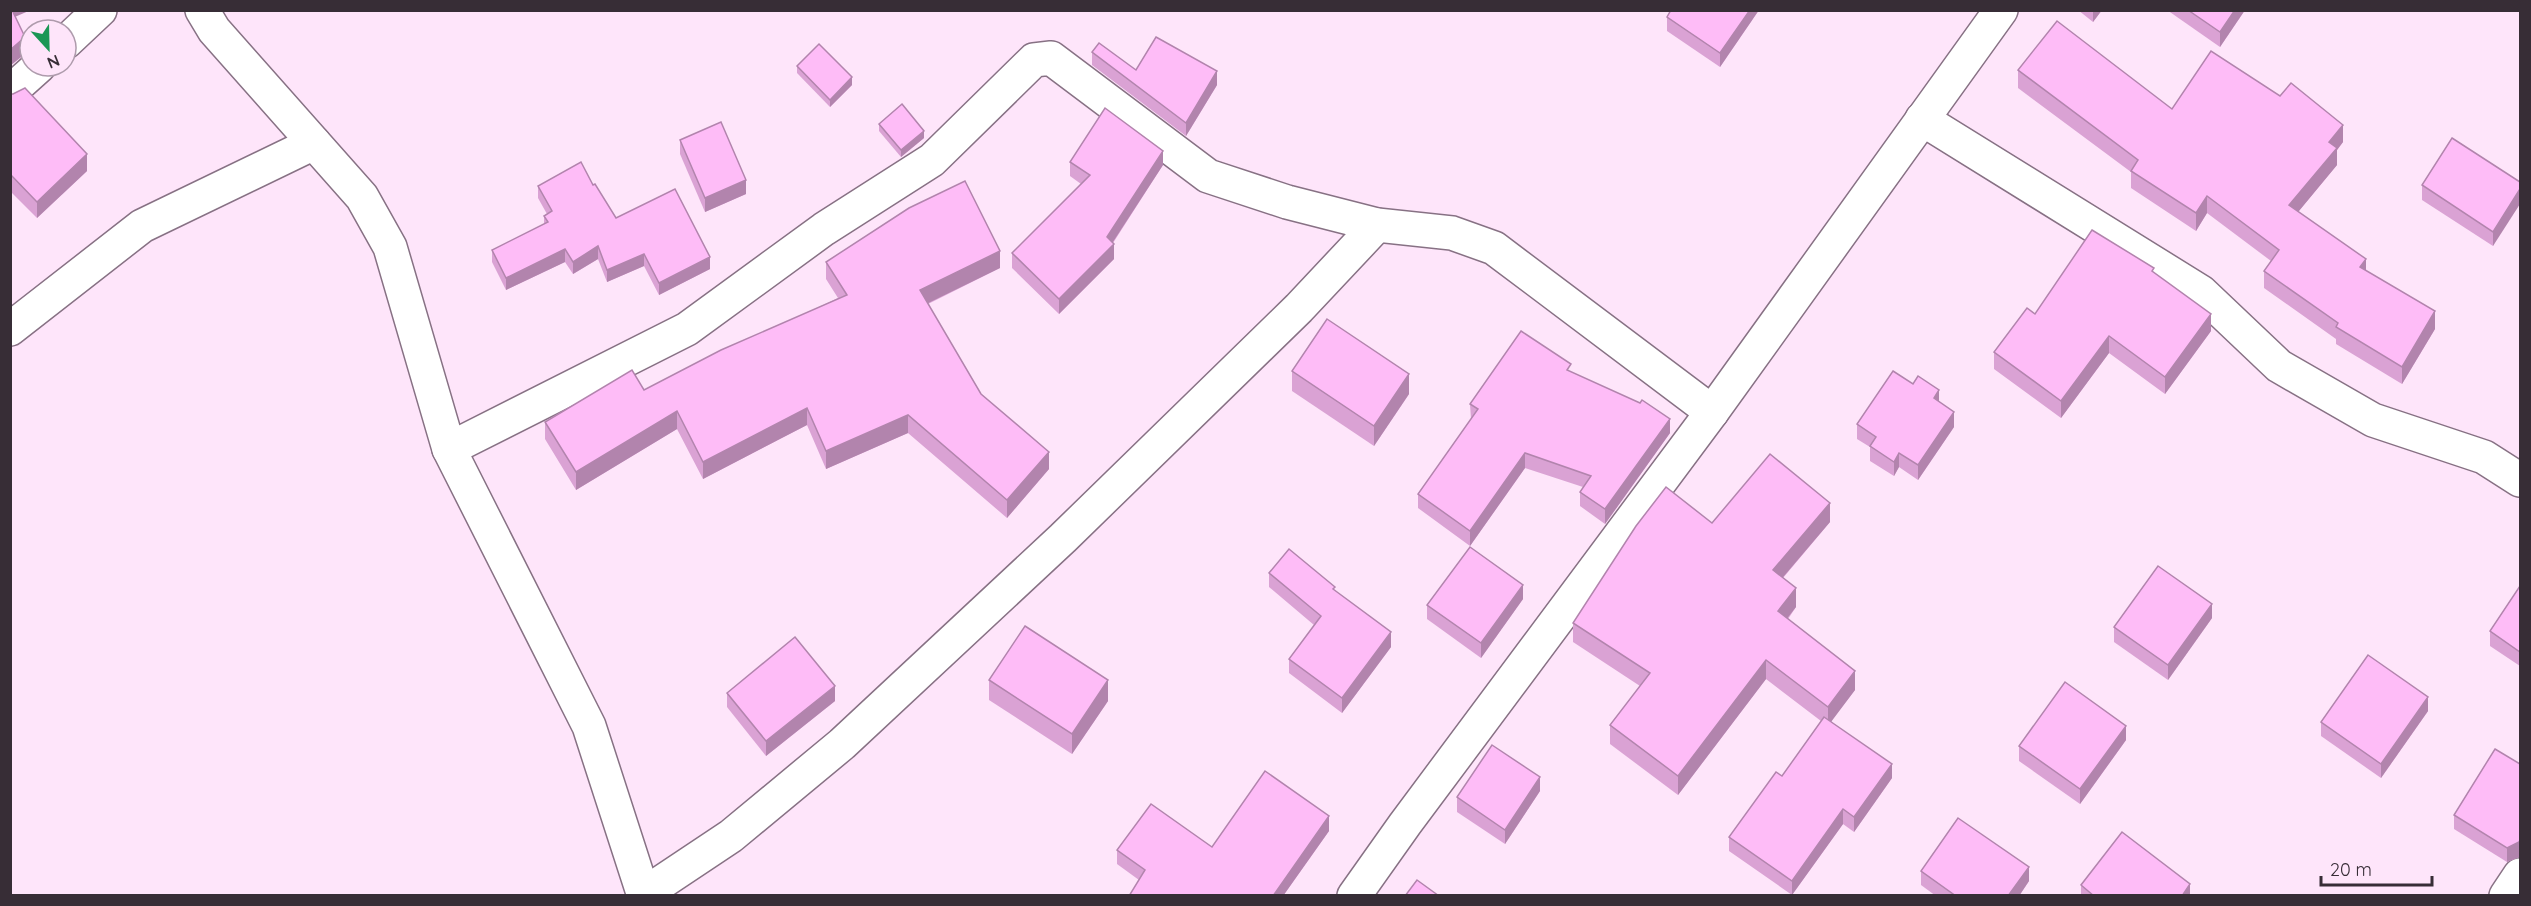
<svg xmlns="http://www.w3.org/2000/svg" width="2531" height="906" viewBox="0 0 2531 906" font-family="Quicksand,sans-serif">
<style>
.lines{fill:none;stroke-linecap:round;stroke-linejoin:round}
.minor-casing{stroke:#877184;stroke-width:36}
.minor{stroke:#fff;stroke-width:33}
.wall{fill:#daa2d4}
.shaded-wall{fill:#b284ad}
.building{fill:#febcf7;stroke:#b284ad;stroke-width:1.5}
</style>
<rect width="100%" height="100%" fill="#fee5fa"/>
<g class="lines">
<g class="minor-casing">
<g id="minor">
<path d="M202,10l12,20 148,167 28,50 59,202 140,277 55,170"/>
<path d="M66,42l34,-32"/>
<path d="M10,92l29,-26"/>
<path d="M1922,119l279,173 78,74 94,54 111,37 36,23"/>
<path d="M10,329l132,-103 172,-83"/>
<path d="M449,449l238,-120 137,-100 108,-69 102,-100 17,-2 157,118 79,26 90,23 75,8 42,15 218,164"/>
<path d="M644,894l87,-58 111,-92 221,-206 236,-230 78,-83"/>
<path d="M1354,896l51,-72 307,-412 289,-402"/>
<path d="M2506,896l14,-21"/>
</g>
</g>
<use href="#minor" class="minor"/>
</g>
<g class="wall">
<path d="M1759,10l-39,57 -53,-36v-14z"/>
<path d="M2078,10h24l-9,12z"/>
<path d="M2167,10h78l-25,37z"/>
<path d="M1092,52l44,18 81,15 -31,51 -94,-71z"/>
<path d="M797,66l55,19 -22,22 -33,-34z"/>
<path d="M2018,70l154,39 171,33 -6,8v15l-39,47 68,59 69,58 -33,55 -66,-40v-5l-72,-51v-17l7,-10 -64,-48 -11,18 -65,-43v-16l-113,-84z"/>
<path d="M10,94l77,77 -50,47 -27,-27z"/>
<path d="M879,124l45,14 -23,19 -22,-26z"/>
<path d="M680,140l66,54 -41,18 -25,-58z"/>
<path d="M1070,162l93,3 -50,78 1,16 -55,55 -47,-46v-15l69,-69 -11,-8z"/>
<path d="M2520,182l-27,64 -71,-46v-15z"/>
<path d="M593,185l23,33 94,51 -51,26 -15,-29 -37,16 -9,-23 -25,15 -8,-12 -59,28 -14,-28v-12l52,-26v-8l3,-2 -9,-16v-12z"/>
<path d="M826,262l174,6 -72,36 53,90 68,75 -42,49 -99,-85 -82,36 -19,-44 -104,54 -26,-50 -101,61 -31,-51v-17l99,-32 194,-92 -12,-19z"/>
<path d="M2154,273l57,58 -46,63 -56,-41 -48,65 -67,-49v-17l41,-38z"/>
<path d="M1292,371l117,23 -35,52 -82,-55z"/>
<path d="M1571,372l99,61 -65,91 -25,-18v-14l3,-5 -58,-19 -55,78 -52,-38v-14l53,-75 -1,-15z"/>
<path d="M1939,402l15,25 -36,53 -19,-13 -5,9 -24,-15v-14l-13,-8v-15z"/>
<path d="M1830,522l-47,56 13,29 -8,12 67,71 -24,31 61,57 -38,54 -11,-8 -51,71 -63,-44v-14l53,-61 39,-55 -55,-42 -88,116 -68,-51v-19l30,-39 -67,-44v-19l139,-100z"/>
<path d="M1269,573l66,17 56,57 -49,66 -53,-40v-14l25,-34 -45,-38z"/>
<path d="M2520,586v80l-30,-20v-15z"/>
<path d="M1523,599l-42,59 -54,-39v-14z"/>
<path d="M2212,618l-44,62 -54,-38v-15z"/>
<path d="M989,680l119,21 -36,53 -83,-54z"/>
<path d="M727,693l108,8 -69,55 -39,-49z"/>
<path d="M2428,711l-47,67 -60,-42v-14z"/>
<path d="M2126,740l-46,64 -61,-43v-15z"/>
<path d="M2520,764l-1,93 -12,5 -53,-33v-14z"/>
<path d="M1540,791l-35,53 -48,-32v-15z"/>
<path d="M1329,831l-46,65h-154l10,-16 -22,-16v-14l95,-3z"/>
<path d="M1921,871l108,10 -10,15h-83l-15,-11z"/>
<path d="M2081,885l109,11h-109z"/>
</g>
<g class="shaded-wall">
<path d="M10,10h21l-21,9z"/>
<path d="M1750,10h9l-39,57v-14z"/>
<path d="M2093,10h9l-9,12z"/>
<path d="M2235,10h10l-25,37v-15z"/>
<path d="M25,37v17l-15,12v-16z"/>
<path d="M1217,71v14l-31,51v-13z"/>
<path d="M852,77v8l-22,22v-7z"/>
<path d="M2343,125v17l-6,8v15l-48,58v-18l40,-63z"/>
<path d="M924,131v7l-23,19v-7z"/>
<path d="M1163,151v14l-56,86 7,-7v15l-55,55v-15l48,-62z"/>
<path d="M87,154v17l-50,47v-16z"/>
<path d="M746,180v14l-41,18v-14z"/>
<path d="M2520,189v15l-27,42v-14z"/>
<path d="M2207,196v17l-11,18v-18z"/>
<path d="M598,246v13l-25,15v-12z"/>
<path d="M565,249v13l-59,28v-12z"/>
<path d="M1000,251v17l-80,39v-17z"/>
<path d="M644,254v12l-37,16v-12z"/>
<path d="M710,257v12l-51,26v-12z"/>
<path d="M2366,259v17l-6,-9z"/>
<path d="M2435,311v18l-33,55v-17z"/>
<path d="M2211,314v17l-46,63v-17z"/>
<path d="M2109,336v17l-48,65v-17z"/>
<path d="M1409,374v20l-35,52v-20z"/>
<path d="M1939,390v15l-5,-7z"/>
<path d="M807,408v17l-104,54v-17z"/>
<path d="M677,411v18l-101,61v-18z"/>
<path d="M1954,412v15l-36,53v-15z"/>
<path d="M908,415v18l-82,36v-18z"/>
<path d="M1670,419v14l-65,91v-15z"/>
<path d="M1049,452v17l-42,49v-18z"/>
<path d="M1525,453v15l-55,78v-15z"/>
<path d="M1899,453v14l-5,9v-14z"/>
<path d="M1830,503v19l-57,67v-19z"/>
<path d="M1523,585v14l-42,59v-15z"/>
<path d="M1796,588v19l-18,23v-19z"/>
<path d="M2212,604v14l-44,62v-15z"/>
<path d="M1391,632v15l-49,66v-15z"/>
<path d="M1766,660v19l-88,116v-19z"/>
<path d="M1855,671v19l-27,36v-19z"/>
<path d="M1108,680v21l-36,53v-20z"/>
<path d="M835,686v15l-69,55v-15z"/>
<path d="M2428,697v14l-47,67v-14z"/>
<path d="M2126,726v14l-46,64v-15z"/>
<path d="M1892,764v14l-38,54v-15z"/>
<path d="M1540,777v14l-35,53v-14z"/>
<path d="M1843,809v15l-51,71v-14z"/>
<path d="M1329,816v15l-46,65h-10z"/>
<path d="M2520,840v15l-1,2 -12,5v-14z"/>
<path d="M2029,867v14l-10,15h-11z"/>
<path d="M2190,884v12h-8z"/>
</g>
<g class="building">
<path d="M10,10h2l13,27 -15,13z"/>
<path d="M1671,10h79l-30,43 -53,-36z"/>
<path d="M2188,10h47l-15,22z"/>
<path d="M2057,21l115,88 39,-58 69,45 11,-13 52,42 -14,17 8,6 -48,57 77,54 -6,8 75,44 -33,56 -66,-40 2,-4 -74,-52 15,-21 -72,-54 -11,17 -65,-42 7,-11 -120,-90z"/>
<path d="M1156,37l61,34 -31,52 -94,-71 7,-9 37,27z"/>
<path d="M819,44l33,33 -22,23 -33,-34z"/>
<path d="M25,88l62,66 -50,48 -27,-28v-80h3z"/>
<path d="M902,104l22,27 -23,19 -22,-26z"/>
<path d="M1105,108l58,43 -56,86 7,7 -55,55 -47,-46 78,-78 -20,-13z"/>
<path d="M721,122l25,58 -41,18 -25,-58z"/>
<path d="M2452,138l68,44v7l-27,43 -71,-47z"/>
<path d="M581,162l12,23 2,-1 21,34 59,-29 35,68 -51,26 -15,-29 -37,16 -9,-24 -25,16 -8,-13 -59,29 -14,-28 56,-28 -4,-6 8,-5 -14,-25z"/>
<path d="M965,181l35,70 -80,39 61,104 68,58 -42,48 -99,-85 -82,36 -19,-43 -104,54 -26,-51 -101,61 -31,-50 87,-52 12,20 77,-40 126,-55 -21,-33 83,-54z"/>
<path d="M2092,230l62,38 -2,3 59,43 -46,63 -56,-41 -48,65 -67,-49 33,-44 8,6z"/>
<path d="M1327,319l82,55 -35,52 -82,-55z"/>
<path d="M1521,331l50,33 -4,6 73,33 2,-3 28,19 -65,90 -25,-17 11,-16 -66,-23 -55,78 -52,-37 60,-85 -8,-5z"/>
<path d="M1893,371l20,13 5,-8 21,14 -5,8 20,14 -36,53 -19,-12 -5,9 -24,-16 6,-9 -19,-13z"/>
<path d="M1770,454l60,49 -57,67 23,18 -18,23 77,60 -27,36 -62,-47 -88,116 -68,-51 40,-52 -77,-50 63,-97 30,-39 46,36z"/>
<path d="M1470,547l53,38 -42,58 -54,-38z"/>
<path d="M1289,549l46,38 -2,2 58,43 -49,66 -53,-39 32,-43 -52,-43z"/>
<path d="M2158,566l54,38 -44,61 -54,-38z"/>
<path d="M2520,586v66l-30,-21z"/>
<path d="M1025,626l83,54 -36,54 -83,-54z"/>
<path d="M795,637l40,49 -69,55 -39,-48z"/>
<path d="M2368,655l60,42 -47,67 -60,-42z"/>
<path d="M2065,682l61,44 -46,63 -61,-43z"/>
<path d="M1824,717l68,47 -38,53 -11,-8 -51,72 -63,-44 47,-65 6,4z"/>
<path d="M1492,745l48,32 -35,53 -48,-33z"/>
<path d="M2495,749l25,15v76l-1,2 -12,6 -53,-33z"/>
<path d="M1265,771l64,45 -56,80h-144l16,-26 -28,-20 34,-46 61,43z"/>
<path d="M1958,818l71,49 -21,29h-52l-35,-25z"/>
<path d="M2122,832l68,52 -8,12h-88l-13,-11z"/>
<path d="M1417,880l22,16h-34z"/>
</g>
<rect width="2531" height="906" fill="none" stroke="#372d36" stroke-width="24"/>
<g transform="translate(48 48) rotate(158)"><circle r="28" fill="#fee5fa" stroke="#ae9bac" stroke-width="1.5"/>
<path d="M0-4.5L10 22L0 15L-10 22Z" fill="#1b9755"/>
<text y="-9" font-size="16" font-weight="bold" text-anchor="middle" fill="#372d36">N</text>
</g>
<path d="M2321 876v9h111v-9" fill="none" stroke="#372d36" stroke-width="3"/>
<text x="2330" y="876" font-size="18" fill="#372d36" stroke="#fee5fa" stroke-width="4.5" paint-order="stroke">20 m</text>
</svg>
